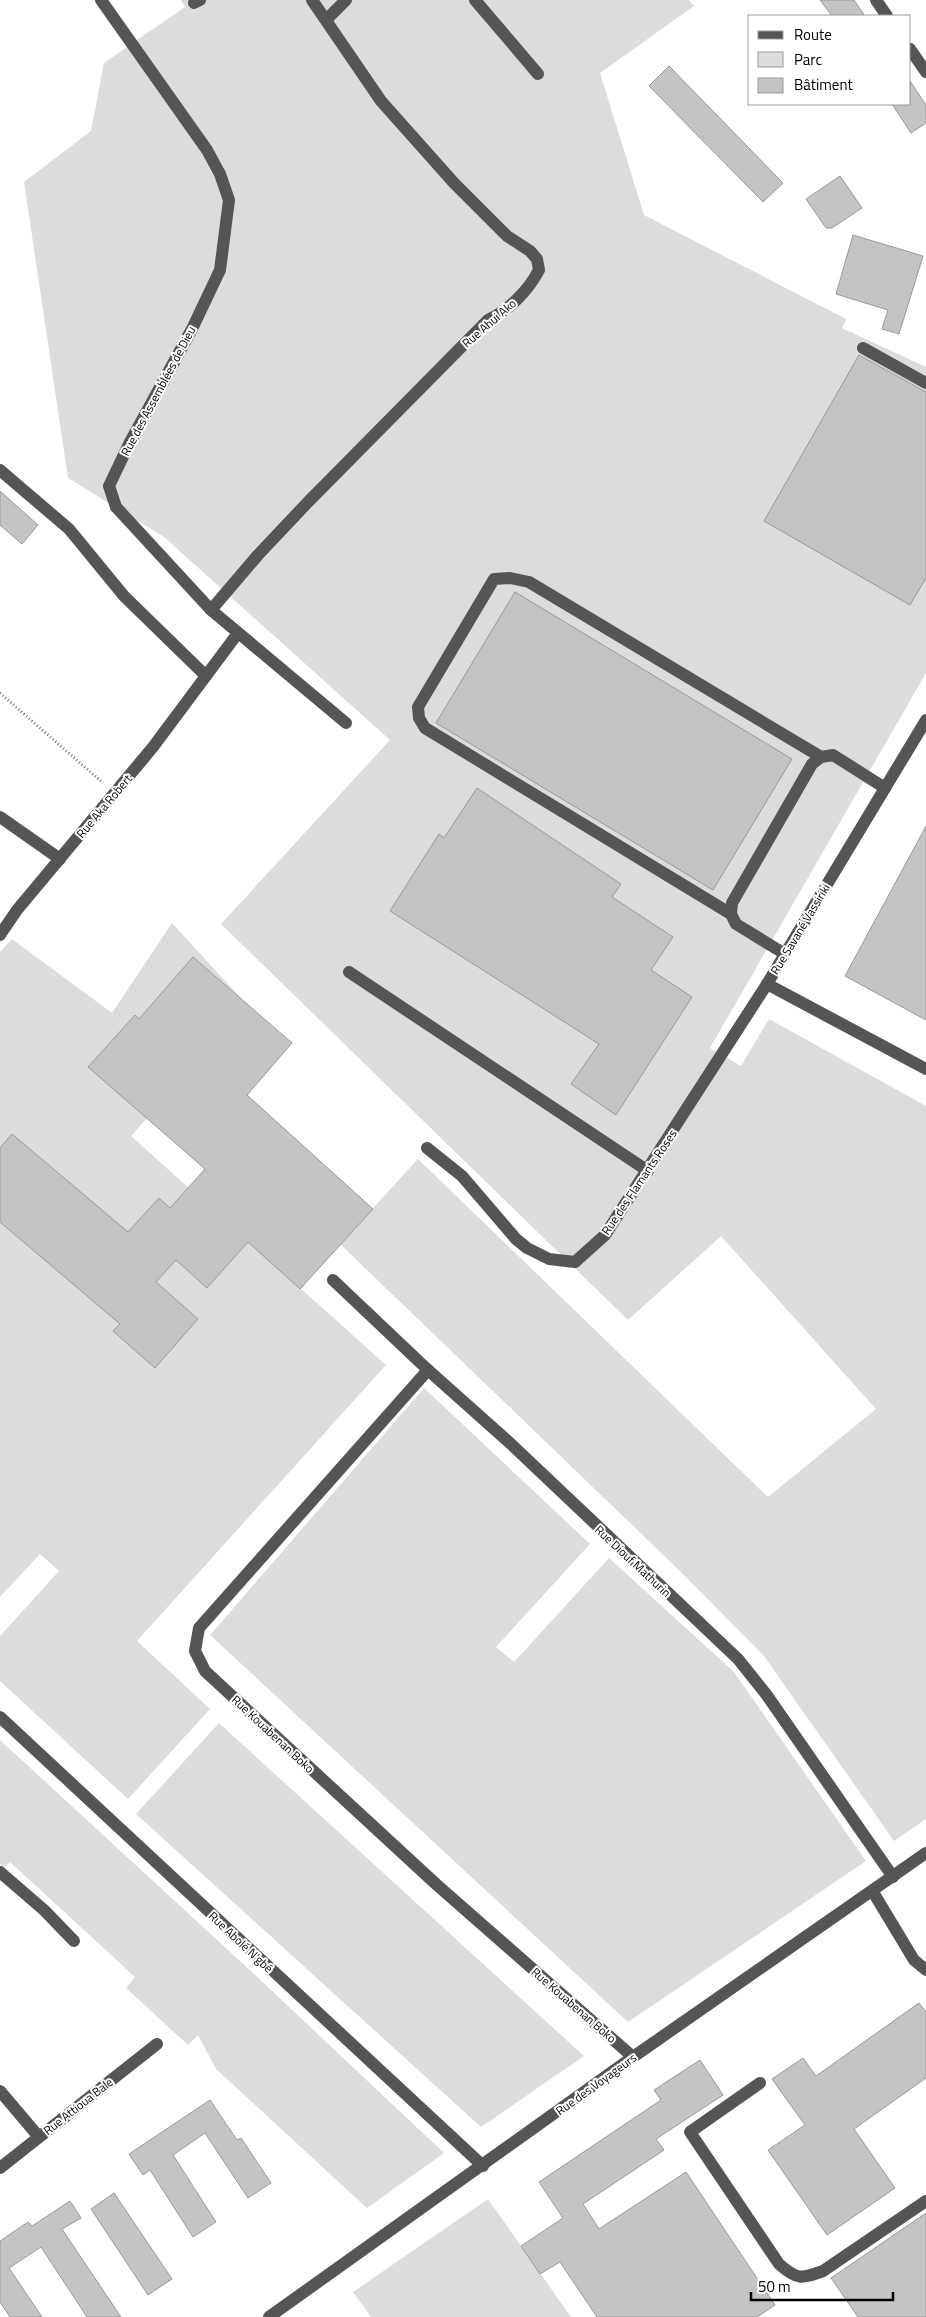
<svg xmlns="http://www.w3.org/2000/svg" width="926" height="2317" viewBox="0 0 926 2317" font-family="'Titillium Web',sans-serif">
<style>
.green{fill:#dcdcdc}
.building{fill:#c4c4c4;stroke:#999}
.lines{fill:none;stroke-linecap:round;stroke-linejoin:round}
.path{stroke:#777;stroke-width:3;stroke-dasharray:1 2.5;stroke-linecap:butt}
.minor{stroke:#555;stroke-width:12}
.labels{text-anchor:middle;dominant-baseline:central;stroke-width:4;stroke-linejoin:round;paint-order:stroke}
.street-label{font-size:12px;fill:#000;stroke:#fff}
</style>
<rect width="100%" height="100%" fill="#fff"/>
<g class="green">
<path d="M181,0h508l5,6 -94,67 44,142 202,104 -4,9 84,39v306l-216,375 31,18 28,-47 157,87v713l-32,22 -130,-185 -82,-83 -342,-329 78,-85 350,338 108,-88 -155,-173 -93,84 -407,-396 169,-184 -226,-203 -96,-59 -44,-296 67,-51 13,-68 81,-56z"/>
<path d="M172,923l76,83 -117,130 255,229 -249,276 73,68 -82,90 -128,-118v-45l59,-65 -19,-17 -40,43v-645l12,-13 100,74z"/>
<path d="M424,1388l166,156 -94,103 18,15 95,-104 125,114 132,189 -238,161 -418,-387z"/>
<path d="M219,1723l365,333 -103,71 -345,-313z"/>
<path d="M0,1740l254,234 190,179 -77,55 -151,-139 -18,-34 -10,10 -62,-57 9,-11 -125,-115 -6,6 -4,-4z"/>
<path d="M488,2199l83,118h-200l-18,-25z"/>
</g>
<g class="building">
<path d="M820,0h34l11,16h-33z"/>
<path d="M669,66l114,117 -20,19 -114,-116z"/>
<path d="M910,81l16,24v18l-15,10 -19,-29h18z"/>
<path d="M840,176l22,32 -30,20h-6l-20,-29z"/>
<path d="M853,235l70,21 -24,78 -17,-5 6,-19 -52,-16z"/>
<path d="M859,355l67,37v186l-16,27 -146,-84z"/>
<path d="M0,491l38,34 -16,19 -22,-19z"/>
<path d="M515,592l277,167 -79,131 -277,-167z"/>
<path d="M477,788l144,96 -9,13 61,40 -22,33 41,27 -76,118 -45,-31 28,-40 -209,-133 49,-77 5,4z"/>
<path d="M926,826v194l-81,-44z"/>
<path d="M193,957l99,86 -45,52 126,114 -73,80 -52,-47 -41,46 -31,-28 -20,22 42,37 -43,49 -42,-37 7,-7 -120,-102v-74l12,-14 116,98 31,-34 11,10 35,-39 -117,-102 47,-52 4,4z"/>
<path d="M919,2003l7,9v66l-72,51 41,59 -68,47 -59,-85 37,-25 -33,-46 31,-21 13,18z"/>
<path d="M700,2060l23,35 -67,44 8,11 -81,54 16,25 87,-57 89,133 -18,12h-160l-37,-55 -20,12 -19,-28 42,-28 -24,-36 122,-82 -7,-10z"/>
<path d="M210,2100l27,40 4,-2 30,45 -23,15 -43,-65 -32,22 43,67 -23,15 -43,-67 -7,5 -14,-21z"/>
<path d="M114,2193l58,86 -24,16 -57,-86z"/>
<path d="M70,2201l11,17 -19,11 59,88h-34l-46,-70 -32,21 33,49h-32l-10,-15v-61l28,-19 4,4z"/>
<path d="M926,2213v104h-68l-27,-39z"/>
</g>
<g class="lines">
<path class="path" d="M0,693l103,90"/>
<g class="minor">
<path d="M101,0l106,150 13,24 9,26 -9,70 -28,59 -63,115 -20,42 7,21 95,103 135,113"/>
<path d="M475,0l63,74"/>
<path d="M876,0l11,16"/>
<path d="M194,3l6,-3"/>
<path d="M327,19l19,-19"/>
<path d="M910,49l16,23"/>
<path d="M863,348l63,35"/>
<path d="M0,470l69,59 55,67 82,80"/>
<path d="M211,610l47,-55 50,-53 180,-182c21,-10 40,-29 51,-50l-2,-11 -7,-8 -23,-15 -53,-53 -73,-82 -69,-101"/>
<path d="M926,720l-159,264 159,85"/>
<path d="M0,817l60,42"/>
<path d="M731,914l-306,-186 -6,-10 -1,-11 76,-128 16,-1 19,4 292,175"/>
<path d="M0,935l17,-25 136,-163 85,-114"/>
<path d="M785,954l-49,-30 -5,-10 1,-11 80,-139 9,-7 12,-2 52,33"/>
<path d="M349,972l299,199"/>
<path d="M427,1148l35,28 54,63 11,9 22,11 26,3 30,-27 162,-251"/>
<path d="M333,1280l95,90 83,74 227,215 28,35 127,183"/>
<path d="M428,1370l-229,258 -4,23 10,20 232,214 196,172"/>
<path d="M0,1717l483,449"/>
<path d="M0,1872l44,38 30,31"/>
<path d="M873,1892l41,68 12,10"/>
<path d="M760,2083l-70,49 89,132c18,16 22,15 44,7l103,-70"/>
<path d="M0,2091l39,46"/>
<path d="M0,2168l157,-124"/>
<path d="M269,2317l364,-260 293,-204"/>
</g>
</g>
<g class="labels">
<g class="street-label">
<text transform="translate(489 323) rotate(-41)">Rue Ahui Ako</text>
<text transform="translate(158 391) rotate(-62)">Rue des Assemblées de Dieu</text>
<text transform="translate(104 806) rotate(-50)">Rue Aka Robert</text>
<text transform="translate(800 929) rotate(-59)">Rue Savané Vassiriki</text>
<text transform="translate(639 1182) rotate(-56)">Rue des Flamants Roses</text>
<text transform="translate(633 1561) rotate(43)">Rue Diouf Mathurin</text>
<text transform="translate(273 1734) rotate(43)">Rue Kouabenan Boko</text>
<text transform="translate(241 1942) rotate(43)">Rue Abolé N'gbé</text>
<text transform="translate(574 2005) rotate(41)">Rue Kouabenan Boko</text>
<text transform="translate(596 2084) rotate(-36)">Rue des Voyageurs</text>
<text transform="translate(78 2106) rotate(-38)">Rue Attioua Bale</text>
</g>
</g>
<rect x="748" y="15" width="162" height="90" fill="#ffffff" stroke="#999999"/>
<rect x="758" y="31" width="25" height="8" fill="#555555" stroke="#999999"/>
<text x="794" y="40" font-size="15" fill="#000000">Route</text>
<rect x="758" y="52" width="25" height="15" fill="#dcdcdc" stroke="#999999"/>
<text x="794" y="65" font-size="15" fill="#000000">Parc</text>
<rect x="758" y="78" width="25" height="15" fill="#c4c4c4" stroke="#999999"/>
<text x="794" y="90" font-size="15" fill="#000000">Bâtiment</text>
<path d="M751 2292v8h142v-8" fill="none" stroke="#000000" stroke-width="2.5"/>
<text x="758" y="2292" font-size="15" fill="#000000" stroke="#ffffff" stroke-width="4" paint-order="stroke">50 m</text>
</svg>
